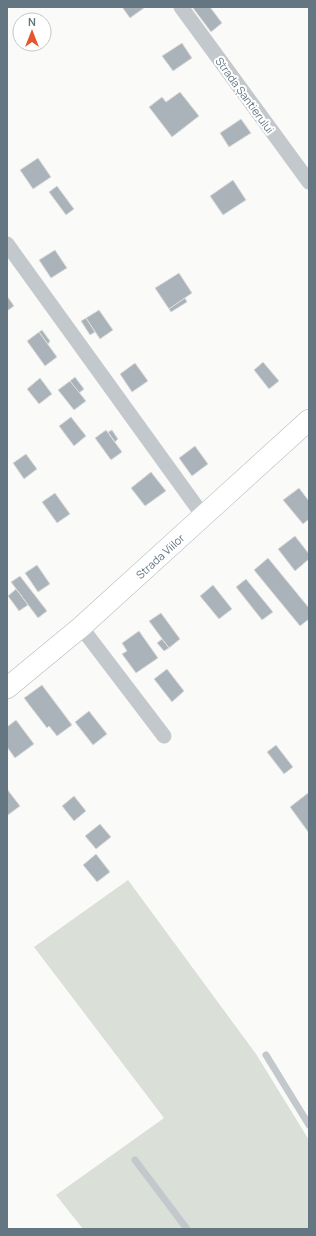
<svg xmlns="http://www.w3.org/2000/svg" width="316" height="1236" viewBox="0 0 316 1236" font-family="Manrope,sans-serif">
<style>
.green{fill:#dadfd7}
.building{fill:#aab3b9;stroke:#dcdcda}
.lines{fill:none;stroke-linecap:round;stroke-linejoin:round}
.secondary-casing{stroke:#b3babf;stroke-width:22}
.lane{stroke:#c3c8cc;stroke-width:7}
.street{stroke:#c3c8cc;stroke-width:15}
.secondary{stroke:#fff;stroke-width:21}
.labels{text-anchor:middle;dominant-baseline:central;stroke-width:4;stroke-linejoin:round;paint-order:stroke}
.street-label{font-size:11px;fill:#657683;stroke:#fff}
</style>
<rect width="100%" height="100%" fill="#fafaf8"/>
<path class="green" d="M128,880l128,174 53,86v89h-226l-27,-34 108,-77 -130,-171z"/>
<g class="building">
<path d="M122,7h21l1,1 -14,10z"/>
<path d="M195,7h15l12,16 -11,9 -18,-24z"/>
<path d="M182,43l10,15 -19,13 -11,-15z"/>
<path d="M180,92l19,24 -27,21 -23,-30 13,-10 4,5z"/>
<path d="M241,119l10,14 -22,14 -9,-14z"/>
<path d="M38,158l13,19 -18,12 -13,-19z"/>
<path d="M233,180l13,20 -23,15 -13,-19z"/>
<path d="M57,186l17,23 -8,6 -17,-23z"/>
<path d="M55,250l12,18 -16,10 -12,-18z"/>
<path d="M179,273l13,20 -23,16 -14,-21z"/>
<path d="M7,296l7,10 -7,5z"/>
<path d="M185,298l2,4 -16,10 -2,-3z"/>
<path d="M99,310l14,20 -13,9 -14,-21z"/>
<path d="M86,318l9,14 -5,3 -9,-14z"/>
<path d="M42,330l8,11 -2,3 -9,-12z"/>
<path d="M39,332l18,25 -12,9 -18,-25z"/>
<path d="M263,362l16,19 -10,8 -15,-19z"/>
<path d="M135,363l13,18 -16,11 -12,-18z"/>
<path d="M75,377l9,12 -5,4 -9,-12z"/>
<path d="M40,378l12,16 -13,10 -12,-15z"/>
<path d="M70,381l16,20 -12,9 -16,-20z"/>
<path d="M71,417l15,19 -12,10 -15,-20z"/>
<path d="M106,430l16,22 -11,8 -16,-22z"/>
<path d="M112,430l6,9 -3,3 -7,-10z"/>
<path d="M195,446l13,18 -16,12 -13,-18z"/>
<path d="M26,454l11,15 -13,10 -11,-16z"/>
<path d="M151,472l15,19 -21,15 -14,-18z"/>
<path d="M299,488l10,13v18l-6,5 -20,-24z"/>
<path d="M55,493l15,21 -13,9 -15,-21z"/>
<path d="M295,536l14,18v5l-14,12 -17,-22z"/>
<path d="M268,558l41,50v11l-9,7 -46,-56z"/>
<path d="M37,565l13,19 -12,8 -13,-19z"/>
<path d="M20,576l27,35 -9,7 -27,-36z"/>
<path d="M246,579l27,33 -11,8 -26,-33z"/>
<path d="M213,585l19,24 -13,10 -19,-23z"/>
<path d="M16,589l12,16 -9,6 -11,-15z"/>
<path d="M161,613l19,26 -11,9 -20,-27z"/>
<path d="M139,631l19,27 -22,15 -14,-19 5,-3 -5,-8z"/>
<path d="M162,639l7,9 -5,3 -7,-8z"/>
<path d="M167,669l17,22 -12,11 -18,-23z"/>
<path d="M42,685l30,40 -15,11 -8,-10 -2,2 -23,-30z"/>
<path d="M89,711l18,23 -14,11 -18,-23z"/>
<path d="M16,720l18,24 -19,14 -8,-11v-20z"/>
<path d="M276,745l17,22 -9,7 -17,-22z"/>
<path d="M7,789l13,17 -12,9 -1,-1z"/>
<path d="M308,793l1,1v39l-19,-26z"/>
<path d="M74,796l12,15 -12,10 -12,-15z"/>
<path d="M100,824l11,13 -15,12 -11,-13z"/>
<path d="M96,854l14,18 -13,10 -14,-17z"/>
</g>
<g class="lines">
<g class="secondary-casing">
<g id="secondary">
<path id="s1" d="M7,688l74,-61 228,-207"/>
</g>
</g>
<g class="lane">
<path d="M266,1055l43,70"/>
<path d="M135,1160l52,69"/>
</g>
<g class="street">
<path d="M181,7l128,175"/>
<path d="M7,244l197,273"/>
<path d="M81,627l83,109"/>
</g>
<use href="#secondary" class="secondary"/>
</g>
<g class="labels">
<g class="street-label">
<text transform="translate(245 95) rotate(54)">Strada Șantierului</text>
<text stroke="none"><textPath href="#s1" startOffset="202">Strada Viilor</textPath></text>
</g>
</g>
<rect width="316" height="1236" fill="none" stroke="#657683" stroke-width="16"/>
<g transform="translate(32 32)"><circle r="19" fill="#ffffff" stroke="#c1c8cd"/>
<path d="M0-3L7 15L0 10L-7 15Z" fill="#e4572e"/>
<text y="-6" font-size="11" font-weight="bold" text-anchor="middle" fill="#657683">N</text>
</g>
</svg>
